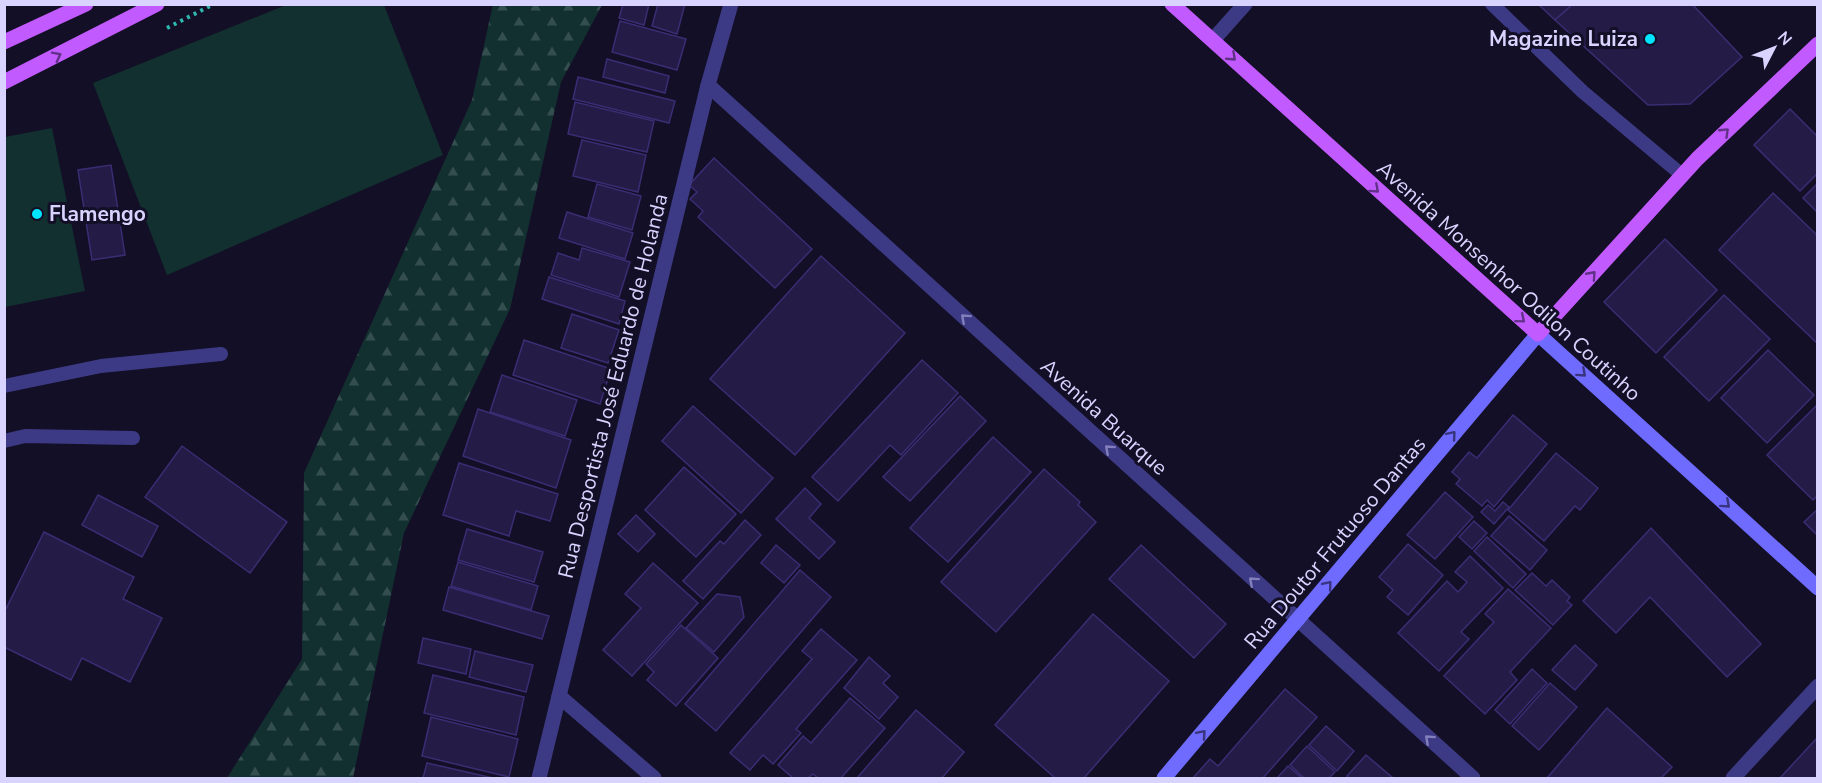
<svg xmlns="http://www.w3.org/2000/svg" width="1822" height="783" viewBox="0 0 1822 783" font-family="'Nunito Sans',sans-serif">
<style>
.green{fill:#12302f}
.forest{fill:url(#forest-firs)}
.building{fill:#241b47;stroke:#3b2d73;stroke-width:1.5}
.lines{fill:none;stroke-linecap:round;stroke-linejoin:round}
.path{stroke:#2fb8b0;stroke-width:4;stroke-dasharray:3 4.5;stroke-linecap:butt}
.service{stroke:#3d3a85;stroke-width:14}
.minor{stroke:#3d3a85;stroke-width:15}
.tertiary{stroke:#3d3a85;stroke-width:15}
.secondary{stroke:#6f6bff;stroke-width:15}
.primary{stroke:#c25bff;stroke-width:15}
.oneway{stroke:#623188}
.oneway2{stroke:#837fbc}
.oneway3{stroke:#38347d}
.poi-dot{fill:#00e5ff;stroke:#130f26;stroke-width:2}
.labels{text-anchor:middle;dominant-baseline:central;stroke-width:6;stroke-linejoin:round;paint-order:stroke}
.poi-label{font-size:21px;font-weight:bold;fill:#d9d4ff;stroke:#130f26;text-anchor:end}
.street-label{font-size:21px;fill:#d9d4ff;stroke:#130f26}
</style>
<defs>
<pattern id="forest-firs" width="22" height="20" patternUnits="userSpaceOnUse" patternTransform="scale(1.5)"><rect width="22" height="20" fill="#12302f"/><path d="M5 1l3.5 6h-7zM16 11l3.5 6h-7z" fill="#344d4e"/></pattern>
</defs>
<rect width="100%" height="100%" fill="#130f26"/>
<g class="green">
<path d="M286,5h98l59,150 -276,120 -74,-192z"/>
<path d="M52,128l33,163 -80,16v-170z"/>
</g>
<path class="forest" d="M493,4l109,1 -41,77 -51,227 -106,224 -51,245h-126l75,-119 2,-186 168,-373z"/>
<g class="building">
<path d="M623,4h26l-5,21 -25,-7z"/>
<path d="M658,4h27l-8,30 -25,-8z"/>
<path d="M1538,4h35l-18,16z"/>
<path d="M1573,4h119l50,53 -52,47 -42,1 -93,-85z"/>
<path d="M620,21l66,18 -9,31 -65,-18z"/>
<path d="M607,59l62,17 -4,17 -62,-16z"/>
<path d="M578,77l97,24 -6,22 -96,-24z"/>
<path d="M575,102l79,19 -7,31 -79,-18z"/>
<path d="M1790,109l28,28v36l-18,18 -46,-46z"/>
<path d="M582,140l64,15 -8,37 -65,-16z"/>
<path d="M714,158l98,91 -37,39 -77,-71 5,-6 -13,-12 7,-7 -8,-7z"/>
<path d="M111,165l14,90 -33,5 -14,-90z"/>
<path d="M1818,183v30l-15,-15z"/>
<path d="M597,184l44,12 -9,34 -44,-13z"/>
<path d="M1773,193l45,43v108l-99,-94z"/>
<path d="M567,212l66,21 -8,26 -66,-21z"/>
<path d="M1665,239l52,51 -61,63 -52,-51z"/>
<path d="M582,248l48,14 -11,35 -68,-22 7,-22 21,7z"/>
<path d="M821,256l84,77 -110,122 -85,-76z"/>
<path d="M549,277l76,24 -6,23 -77,-25z"/>
<path d="M1724,295l46,44 -61,62 -45,-44z"/>
<path d="M572,314l47,16 -11,33 -47,-15z"/>
<path d="M524,340l87,29 -11,35 -87,-29z"/>
<path d="M1768,350l46,45 -47,48 -46,-45z"/>
<path d="M922,360l36,33 -57,62 -11,-10 -52,56 -26,-24z"/>
<path d="M502,375l75,25 -12,36 -75,-24z"/>
<path d="M960,396l26,25 -76,80 -27,-24z"/>
<path d="M1818,404v91l-5,5 -46,-45z"/>
<path d="M693,406l80,72 -32,35 -79,-72z"/>
<path d="M478,409l93,31 -15,48 -93,-32z"/>
<path d="M1513,415l34,29 -53,63 -7,-7 -5,6 -26,-22 4,-5 -8,-7 17,-20 8,6z"/>
<path d="M993,437l38,35 -83,90 -38,-34z"/>
<path d="M182,446l105,76 -37,51 -105,-76z"/>
<path d="M1556,453l42,35 -18,22 -5,-4 -31,35 -36,-31z"/>
<path d="M459,463l99,31 -8,27 -34,-10 -7,25 -66,-21z"/>
<path d="M684,467l52,47 -40,43 -51,-47z"/>
<path d="M1044,469l36,33 -2,3 18,17 -100,110 -55,-50z"/>
<path d="M805,488l16,16 -12,14 26,24 -16,17 -43,-40z"/>
<path d="M1445,492l28,25 -38,42 -28,-24z"/>
<path d="M98,495l60,31 -16,31 -60,-32z"/>
<path d="M1503,502l6,5 -15,17 -13,-12 7,-7 7,6z"/>
<path d="M1818,509v27l-14,-14z"/>
<path d="M636,515l19,19 -17,18 -20,-18z"/>
<path d="M1509,516l38,34 -17,20 -39,-34z"/>
<path d="M745,520l16,15 -58,64 -20,-18 37,-40 4,3z"/>
<path d="M1474,521l13,12 -15,16 -13,-12z"/>
<path d="M1651,528l110,116 -34,33 -77,-80 -34,36 -33,-32z"/>
<path d="M467,529l76,23 -9,30 -76,-22z"/>
<path d="M44,532l90,45 -11,22 39,19 -32,64 -48,-24 -11,22 -67,-33v-34z"/>
<path d="M1487,537l39,37 -13,14 -39,-37z"/>
<path d="M1408,544l35,31 -35,40 -21,-18 6,-7 -14,-13z"/>
<path d="M776,545l24,20 -16,18 -23,-20z"/>
<path d="M1141,545l85,79 -32,34 -85,-79z"/>
<path d="M1470,556l33,32 -42,44 8,7 -30,32 -41,-38 49,-52 11,11 9,-10 -12,-10z"/>
<path d="M458,562l80,24 -7,24 -80,-24z"/>
<path d="M653,563l45,40 -66,73 -29,-26 38,-42 -16,-14z"/>
<path d="M800,570l31,27 -115,134 -31,-27z"/>
<path d="M1532,573l14,13 6,-6 18,17 -3,4 5,4 -19,20 -38,-35z"/>
<path d="M449,587l100,29 -7,23 -99,-29z"/>
<path d="M1508,589l43,39 -41,44 7,8 -32,34 -41,-38 50,-54 -9,-8z"/>
<path d="M717,594l23,3 4,20 -30,35 -28,-24z"/>
<path d="M1093,614l76,67 -85,97h-29l-60,-53z"/>
<path d="M681,625l37,33 -42,48 -29,-26 7,-8 -8,-8z"/>
<path d="M821,629l36,31 -61,69 5,4 -28,31 -10,-9 -13,15 -20,-17 82,-94 -10,-8z"/>
<path d="M423,638l48,11 -5,25 -48,-11z"/>
<path d="M1575,645l22,20 -22,25 -23,-20z"/>
<path d="M475,651l58,14 -7,27 -57,-15z"/>
<path d="M869,657l21,19 -7,7 15,14 -19,22 -35,-31z"/>
<path d="M1532,669l15,14 -37,41 -15,-14z"/>
<path d="M433,675l91,22 -8,38 -92,-22z"/>
<path d="M1550,683l27,24 -38,43 -27,-24z"/>
<path d="M1285,689l32,28 -54,61h-70l17,-19 8,7z"/>
<path d="M850,698l35,30 -44,50h-23l-5,-4 -5,4h-15l-15,-13 25,-29 8,7z"/>
<path d="M1607,708l65,59 -11,11h-114z"/>
<path d="M916,710l48,42 -22,26h-85z"/>
<path d="M431,717l87,22 -9,38 -87,-21z"/>
<path d="M1326,726l28,25 -17,20 -28,-26z"/>
<path d="M1818,737v41h-38z"/>
<path d="M1307,746l28,26 -6,6h-25l-14,-13z"/>
<path d="M1366,755l27,23h-44l-2,-2z"/>
<path d="M427,763l66,15h-70z"/>
<path d="M1288,766l14,12h-25z"/>
</g>
<g class="lines">
<path class="path" d="M167,28l47,-24"/>
<g class="service">
<path d="M1492,4l91,88 99,83"/>
<path d="M4,386l97,-20 120,-12"/>
<path d="M4,441l21,-5 108,2"/>
</g>
<g class="minor">
<path d="M708,85l765,693"/>
<path d="M559,696l95,82"/>
<path d="M539,778l169,-693 23,-81"/>
<path d="M1733,778l85,-92"/>
</g>
<path class="tertiary" d="M1213,40l32,-36"/>
<path class="secondary" d="M1164,778l374,-444 280,254"/>
<g class="primary">
<path d="M1172,4l366,330 159,-175 121,-115"/>
<path d="M4,42l82,-38"/>
<path d="M4,82l153,-78"/>
</g>
</g>
<defs><path id="oneway-chevron" d="M-2-3.5L2.5 0L-2 3.5" fill="none" stroke-width="1.6" stroke-linecap="round" stroke-linejoin="round" transform="scale(1.5)"/></defs>
<g class="oneway">
<use href="#oneway-chevron" transform="translate(57 56) rotate(-27)"/>
<use href="#oneway-chevron" transform="translate(1232 57) rotate(43)"/>
<use href="#oneway-chevron" transform="translate(1725 132) rotate(-44)"/>
<use href="#oneway-chevron" transform="translate(1375 189) rotate(42)"/>
<use href="#oneway-chevron" transform="translate(1592 275) rotate(-48)"/>
<use href="#oneway-chevron" transform="translate(1521 319) rotate(40)"/>
</g>
<g class="oneway2">
<use href="#oneway-chevron" transform="translate(965 318) rotate(-138)"/>
<use href="#oneway-chevron" transform="translate(1109 449) rotate(-138)"/>
<use href="#oneway-chevron" transform="translate(1253 581) rotate(-138)"/>
<use href="#oneway-chevron" transform="translate(1429 739) rotate(-138)"/>
</g>
<g class="oneway3">
<use href="#oneway-chevron" transform="translate(1582 373) rotate(42)"/>
<use href="#oneway-chevron" transform="translate(1452 435) rotate(-50)"/>
<use href="#oneway-chevron" transform="translate(1726 504) rotate(42)"/>
<use href="#oneway-chevron" transform="translate(1328 585) rotate(-50)"/>
<use href="#oneway-chevron" transform="translate(1202 734) rotate(-49)"/>
</g>
<g class="poi-dot">
<circle cx="1650" cy="39" r="6"/>
<circle cx="37" cy="214" r="6"/>
</g>
<g class="labels">
<g class="poi-label">
<text x="1638" y="39">Magazine Luiza</text>
<text x="49" y="214" text-anchor="start">Flamengo</text>
</g>
<g class="street-label">
<text transform="translate(1509 281) rotate(42)">Avenida Monsenhor Odilon Coutinho</text>
<text transform="translate(613 386) rotate(-76)">Rua Desportista José Eduardo de Holanda</text>
<text transform="translate(1104 417) rotate(42)">Avenida Buarque</text>
<text transform="translate(1335 543) rotate(-50)">Rua Doutor Frutuoso Dantas</text>
</g>
</g>
<rect width="1822" height="783" fill="none" stroke="#d9d4ff" stroke-width="12"/>
<g transform="translate(1774 48) rotate(48)" stroke="#130f26" stroke-width="4.5" paint-order="stroke">
<path d="M0-4.5L10 22L0 15L-10 22Z" fill="#d9d4ff"/>
<text y="-9" font-size="16" font-weight="bold" text-anchor="middle" fill="#d9d4ff">N</text>
</g>
</svg>
